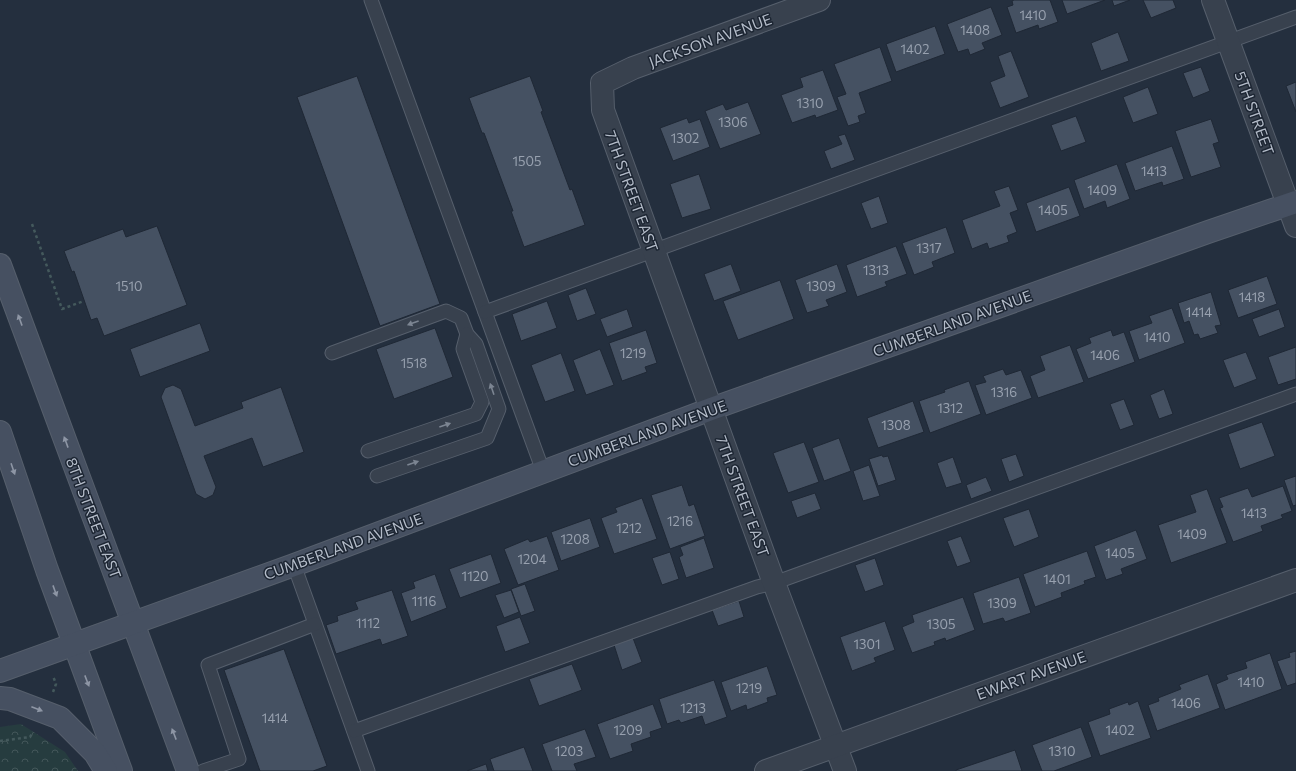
<svg xmlns="http://www.w3.org/2000/svg" width="1296" height="771" viewBox="0 0 1296 771" font-family="Commissioner,sans-serif">
<style>
.forest{fill:url(#forest-crowns)}
.building{fill:#455162;stroke:#1f2835}
.lines{fill:none;stroke-linecap:round;stroke-linejoin:round}
.lane-casing{stroke:#565f6c;stroke-width:15}
.street-casing{stroke:#565f6c;stroke-width:24}
.secondary-casing{stroke:#565f6c;stroke-width:24}
.path{stroke:#44595c;stroke-width:2.5;stroke-dasharray:3 3;stroke-linecap:butt}
.lane{stroke:#38414e;stroke-width:13}
.street{stroke:#38414e;stroke-width:22}
.secondary{stroke:#465061;stroke-width:22}
.oneway{fill:#8e96a5}
.oneway2{fill:#7c8592}
.labels{text-anchor:middle;dominant-baseline:central;stroke-width:3;stroke-linejoin:round;paint-order:stroke}
.number-label{font-size:13px;fill:#98a1af}
.street-label{font-size:15px;fill:#b4bcc9;stroke:#1d2633}
</style>
<defs>
<pattern id="forest-crowns" width="20" height="18" patternUnits="userSpaceOnUse"><rect width="20" height="18" fill="#263c3f"/><path d="M2 6a3 3 0 1 1 6 0M12 15a3 3 0 1 1 6 0" fill="none" stroke="#435659"/></pattern>
</defs>
<rect width="100%" height="100%" fill="#242f3e"/>
<path class="forest" d="M21,724l44,28 13,19h-78v-44z"/>
<g class="building">
<path d="M1014,0h36l8,22 -19,7 -1,-4 -22,8 -9,-26 6,-2 -1,-4z"/>
<path d="M1062,0h43l-38,14z"/>
<path d="M1112,0h18l-16,6z"/>
<path d="M1143,0h30l3,8 -25,10z"/>
<path d="M991,7l11,28 -20,8 3,6 -15,6 -2,-6 -10,3 -11,-28z"/>
<path d="M935,26l10,28 -49,18 -10,-28z"/>
<path d="M1118,32l11,29 -28,10 -10,-28z"/>
<path d="M880,47l12,34 -33,12 7,20 -8,3 2,6 -12,4 -11,-29 9,-3 -12,-30z"/>
<path d="M1011,51l18,46 -29,11 -10,-26 15,-6 -7,-20z"/>
<path d="M1201,67l9,24 -17,7 -10,-25z"/>
<path d="M823,70l15,40 -22,8 -1,-3 -23,8 -11,-28 22,-8 -3,-9z"/>
<path d="M357,76l83,228 -60,22 -83,-229z"/>
<path d="M530,76l13,35 -2,1 29,78 2,-1 13,36 -61,22 -13,-36h2l-29,-78h-2l-13,-35z"/>
<path d="M1296,82v30l-10,-26z"/>
<path d="M1148,87l10,27 -25,9 -10,-26z"/>
<path d="M748,102l13,32 -41,15 -15,-38 18,-7 3,6z"/>
<path d="M1076,116l10,26 -25,9 -10,-26z"/>
<path d="M687,118l2,5 11,-4 10,28 -37,14 -13,-33z"/>
<path d="M1211,119l8,23 -6,2 8,23 -30,10 -16,-46z"/>
<path d="M845,134l10,26 -24,9 -7,-18 18,-7 -4,-8z"/>
<path d="M1172,146l12,33 -21,7 -1,-4 -27,9 -10,-28z"/>
<path d="M1117,164l13,35 -23,9 -2,-7 -21,8 -10,-29z"/>
<path d="M699,174l12,35 -29,9 -12,-34z"/>
<path d="M1009,186l9,24 -8,3 7,19 -10,4 2,6 -20,7 -2,-6 -15,6 -10,-29 38,-14 -6,-15z"/>
<path d="M1069,187l11,29 -44,16 -10,-29z"/>
<path d="M879,196l9,27 -17,6 -10,-26z"/>
<path d="M157,226l30,79 -83,31 -7,-18 -6,2 -17,-49 -2,1 -8,-21 59,-22 3,8z"/>
<path d="M946,227l9,26 -23,9 2,5 -20,8 -12,-32z"/>
<path d="M896,246l11,28 -22,8 2,4 -30,11 -11,-32z"/>
<path d="M731,264l10,27 -27,10 -10,-27z"/>
<path d="M837,264l10,28 -21,8 3,6 -22,7 -12,-33z"/>
<path d="M1267,276l10,28 -39,14 -10,-28z"/>
<path d="M780,280l14,39 -56,21 -15,-39z"/>
<path d="M586,288l10,26 -19,7 -9,-26z"/>
<path d="M1211,292l10,33 -6,1 3,7 -18,6 -2,-5 -4,1 -5,-14 -5,2 -6,-20z"/>
<path d="M547,301l10,27 -36,13 -9,-27z"/>
<path d="M1172,308l13,35 -46,17 -10,-29 23,-8 -3,-7z"/>
<path d="M627,309l6,18 -26,10 -7,-18z"/>
<path d="M1279,309l6,18 -26,10 -7,-18z"/>
<path d="M200,323l10,28 -70,26 -10,-28z"/>
<path d="M435,328l18,49 -59,22 -18,-50z"/>
<path d="M646,330l11,33 -12,4 2,5 -25,9 -13,-38z"/>
<path d="M1111,330l2,6 11,-4 11,30 -47,17 -12,-30 15,-6 -2,-5z"/>
<path d="M1070,345l14,37 -46,16 -8,-22 15,-6 -5,-14z"/>
<path d="M1296,347v32l-18,6 -10,-28z"/>
<path d="M600,349l14,36 -28,10 -13,-35z"/>
<path d="M1246,352l11,27 -23,9 -11,-28z"/>
<path d="M561,353l14,38 -30,11 -14,-37z"/>
<path d="M1003,369l3,6 15,-5 11,28 -46,17 -11,-30 11,-3 -3,-6z"/>
<path d="M969,381l12,33 -51,19 -11,-32 26,-9 -1,-2z"/>
<path d="M173,385l8,4 14,37 48,-18 -2,-6 40,-15 23,65 -41,15 -11,-29 -48,18 12,31 -3,8 -8,4 -9,-5 -35,-97 4,-9z"/>
<path d="M1164,389l9,25 -14,5 -9,-24z"/>
<path d="M1124,399l10,26 -14,5 -10,-26z"/>
<path d="M913,401l11,31 -46,16 -11,-30z"/>
<path d="M1262,422l13,34 -35,13 -12,-35z"/>
<path d="M839,438l12,33 -27,10 -12,-33z"/>
<path d="M804,442l15,40 -31,11 -15,-40z"/>
<path d="M1016,454l8,22 -15,6 -8,-23z"/>
<path d="M882,455l1,2 5,-1 8,24 -18,6 -9,-27z"/>
<path d="M953,457l9,26 -16,5 -9,-25z"/>
<path d="M869,465l11,31 -17,5 -10,-30z"/>
<path d="M1296,476v29l-3,1 -9,-26z"/>
<path d="M986,477l6,14 -21,8 -5,-14z"/>
<path d="M682,485l7,21 5,-2 11,32 -35,13 -19,-54z"/>
<path d="M1283,486l9,25 -11,4 2,3 -22,8 2,5 -30,11 -13,-34 3,-1 -4,-9 29,-10 4,9z"/>
<path d="M1207,489l20,54 -56,20 -13,-38 38,-13 -6,-17z"/>
<path d="M815,493l6,16 -24,9 -6,-17z"/>
<path d="M642,498l15,41 -43,15 -13,-36 16,-6 -2,-4z"/>
<path d="M1029,509l10,28 -25,10 -11,-29z"/>
<path d="M590,518l10,29 -39,14 -10,-29z"/>
<path d="M1136,530l11,29 -26,10 2,5 -17,6 -12,-34z"/>
<path d="M547,536l12,34 -41,15 -14,-36 24,-10 2,3z"/>
<path d="M961,536l10,26 -14,5 -10,-26z"/>
<path d="M704,538l10,30 -28,10 -7,-21 4,-2 -3,-8z"/>
<path d="M1087,551l9,26 -12,4 1,3 -24,9 1,4 -27,10 -12,-33z"/>
<path d="M670,552l9,27 -17,6 -10,-27z"/>
<path d="M491,554l10,29 -41,15 -11,-29z"/>
<path d="M875,558l9,27 -19,7 -10,-27z"/>
<path d="M435,574l12,34 -36,14 -10,-29 14,-5 -2,-6z"/>
<path d="M1019,577l12,36 -26,9 -2,-4 -20,6 -10,-31z"/>
<path d="M525,584l10,27 -14,5 -10,-27z"/>
<path d="M392,590l16,46 -26,9 -2,-6 -44,15 -10,-29 12,-4 -1,-5 21,-7 -3,-7z"/>
<path d="M511,590l8,22 -15,6 -9,-23z"/>
<path d="M963,597l12,33 -29,11 -1,-3 -11,4 1,3 -23,8 -10,-26 12,-5 -2,-7z"/>
<path d="M739,601l5,16 -26,9 -6,-16z"/>
<path d="M520,617l10,26 -25,9 -9,-26z"/>
<path d="M885,621l10,29 -21,8 2,4 -24,9 -12,-34z"/>
<path d="M633,638l9,24 -20,8 -8,-25z"/>
<path d="M284,649l43,117 -14,5h-53l-36,-101z"/>
<path d="M1296,651v32l-9,3 -10,-25 13,-4 -1,-4z"/>
<path d="M1270,653l12,36 -57,21 -9,-26 12,-5 -2,-4 21,-7 -2,-6z"/>
<path d="M572,664l10,26 -43,16 -10,-27z"/>
<path d="M767,666l10,29 -10,3 1,4 -21,8 -1,-5 -15,6 -10,-29z"/>
<path d="M1208,674l12,34 -63,23 -9,-26 11,-4 -1,-3 23,-9 -2,-4z"/>
<path d="M714,680l13,37 -22,8 -3,-9 -21,7 -2,-3 -12,4 -8,-25z"/>
<path d="M1138,701l13,37 -51,18 -12,-34 22,-8 -1,-5 19,-7 1,3z"/>
<path d="M653,704l9,24 -12,4 1,5 -20,7 2,7 -23,8 -13,-35z"/>
<path d="M1081,727l11,30 -38,14h-12l-10,-26z"/>
<path d="M585,729l11,28 -22,7 3,7h-25l-10,-27z"/>
<path d="M524,747l9,24h-39l-4,-12z"/>
<path d="M1015,750l7,21h-66v-1z"/>
<path d="M486,764l2,7h-21z"/>
</g>
<g class="lines">
<g class="lane-casing">
<g id="lane">
<path d="M371,0l172,471"/>
<path d="M485,312l811,-295"/>
<path d="M332,353l114,-42 15,7 6,16 9,10 23,65 -12,29 -110,38"/>
<path d="M368,451l108,-37 6,-12 -19,-53 4,-15"/>
<path d="M294,565l74,206"/>
<path d="M354,731l403,-144 17,-4 522,-189"/>
<path d="M203,771l36,-12 -31,-94 107,-41"/>
</g>
</g>
<g class="street-casing">
<g id="street">
<path d="M819,0l-186,68 -31,15 1,27 171,473 71,188"/>
<path d="M1213,0l83,226"/>
<path d="M766,771l530,-191"/>
</g>
</g>
<g class="secondary-casing">
<g id="secondary">
<path d="M0,265l188,506"/>
<path d="M0,432l47,138 74,201"/>
<path d="M0,671l294,-106 417,-156 497,-177 88,-30"/>
<path d="M0,698l10,1 50,19 35,35 11,18"/>
</g>
</g>
<g class="path">
<path d="M32,224l30,85 22,-8"/>
<path d="M53,692l3,-8 -3,-8"/>
<path d="M0,741l30,-4 3,-5"/>
</g>
<use href="#lane" class="lane"/>
<use href="#street" class="street"/>
<use href="#secondary" class="secondary"/>
</g>
<defs><path id="oneway-solid" d="M-6-.8H1V-3.2L6.5 0L1 3.2V.8H-6Z"/></defs>
<g class="oneway">
<use href="#oneway-solid" transform="translate(20 320) rotate(-110)"/>
<use href="#oneway-solid" transform="translate(66 442) rotate(-110)"/>
<use href="#oneway-solid" transform="translate(13 469) rotate(71)"/>
<use href="#oneway-solid" transform="translate(55 591) rotate(70)"/>
<use href="#oneway-solid" transform="translate(87 681) rotate(69)"/>
<use href="#oneway-solid" transform="translate(37 709) rotate(21)"/>
<use href="#oneway-solid" transform="translate(174 734) rotate(-111)"/>
</g>
<g class="oneway2">
<use href="#oneway-solid" transform="translate(413 323) rotate(160)"/>
<use href="#oneway-solid" transform="translate(492 389) rotate(-109)"/>
<use href="#oneway-solid" transform="translate(445 425) rotate(-19)"/>
<use href="#oneway-solid" transform="translate(413 463) rotate(-19)"/>
</g>
<g class="labels">
<g class="number-label">
<text x="1033" y="15">1410</text>
<text x="975" y="30">1408</text>
<text x="915" y="49">1402</text>
<text x="810" y="103">1310</text>
<text x="733" y="122">1306</text>
<text x="685" y="138">1302</text>
<text x="527" y="161">1505</text>
<text x="1154" y="171">1413</text>
<text x="1102" y="190">1409</text>
<text x="1053" y="210">1405</text>
<text x="929" y="248">1317</text>
<text x="876" y="270">1313</text>
<text x="129" y="286">1510</text>
<text x="821" y="286">1309</text>
<text x="1252" y="297">1418</text>
<text x="1199" y="312">1414</text>
<text x="1157" y="337">1410</text>
<text x="633" y="353">1219</text>
<text x="1105" y="355">1406</text>
<text x="414" y="363">1518</text>
<text x="1004" y="392">1316</text>
<text x="950" y="408">1312</text>
<text x="896" y="425">1308</text>
<text x="1254" y="513">1413</text>
<text x="680" y="521">1216</text>
<text x="629" y="528">1212</text>
<text x="1192" y="534">1409</text>
<text x="575" y="539">1208</text>
<text x="1120" y="553">1405</text>
<text x="532" y="559">1204</text>
<text x="475" y="576">1120</text>
<text x="1057" y="579">1401</text>
<text x="424" y="601">1116</text>
<text x="1002" y="603">1309</text>
<text x="368" y="623">1112</text>
<text x="941" y="624">1305</text>
<text x="867" y="644">1301</text>
<text x="1251" y="682">1410</text>
<text x="749" y="688">1219</text>
<text x="1186" y="703">1406</text>
<text x="693" y="708">1213</text>
<text x="275" y="718">1414</text>
<text x="628" y="730">1209</text>
<text x="1120" y="730">1402</text>
<text x="569" y="751">1203</text>
<text x="1062" y="751">1310</text>
</g>
<g class="street-label">
<text transform="translate(710 40) rotate(-20)">JACKSON AVENUE</text>
<text transform="translate(1255 113) rotate(70)">5TH STREET</text>
<text transform="translate(632 191) rotate(70)">7TH STREET EAST</text>
<text transform="translate(952 323) rotate(-20)">CUMBERLAND AVENUE</text>
<text transform="translate(647 433) rotate(-20)">CUMBERLAND AVENUE</text>
<text transform="translate(743 496) rotate(70)">7TH STREET EAST</text>
<text transform="translate(94 518) rotate(69)">8TH STREET EAST</text>
<text transform="translate(343 546) rotate(-20)">CUMBERLAND AVENUE</text>
<text transform="translate(1031 675) rotate(-20)">EWART AVENUE</text>
</g>
</g>
</svg>
